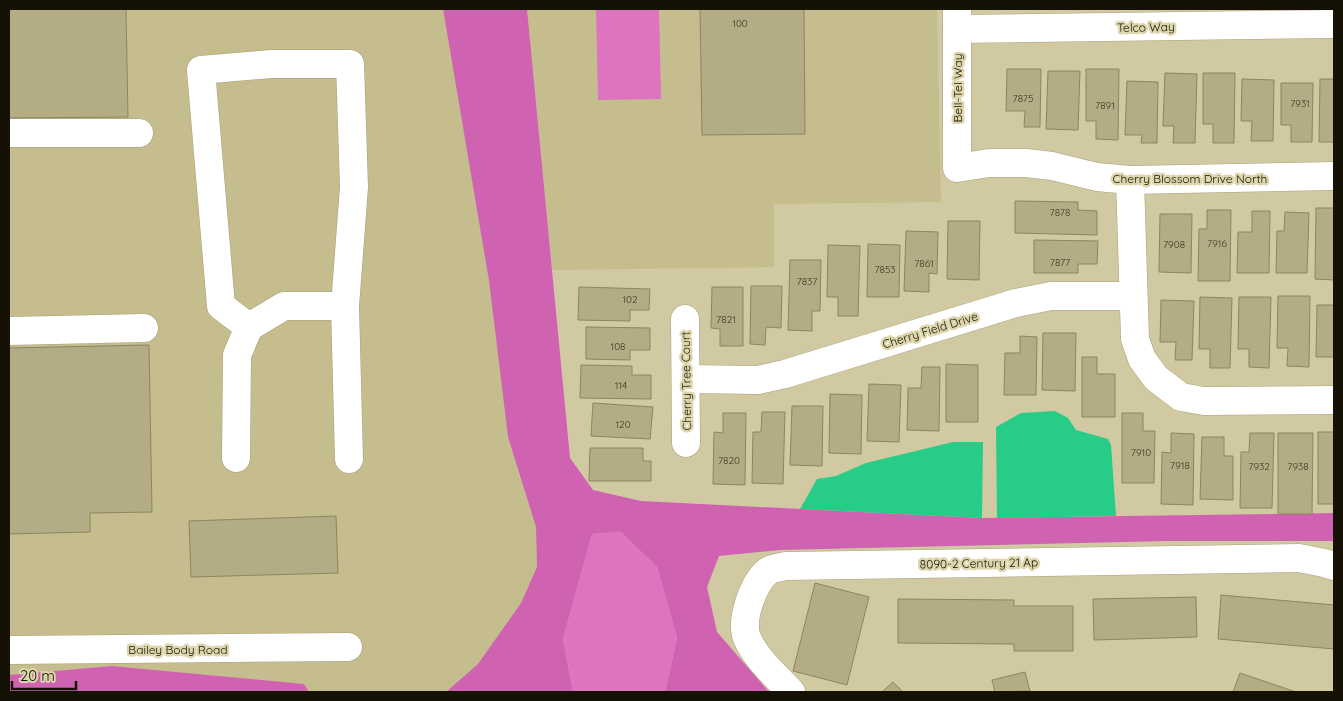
<svg xmlns="http://www.w3.org/2000/svg" width="1343" height="701" viewBox="0 0 1343 701" font-family="Quicksand,sans-serif">
<style>
.built{fill:#c5bd8d}
.green{fill:#de73c0}
.forest{fill:#cf63b1}
.water{fill:#27cd87}
.building{fill:#b3ac85;stroke:#8c8660}
.lines{fill:none;stroke-linecap:round;stroke-linejoin:round}
.minor-casing{stroke:#a7a079;stroke-width:29}
.minor{stroke:#fff;stroke-width:28}
.labels{text-anchor:middle;dominant-baseline:central;stroke-width:5;stroke-linejoin:round;paint-order:stroke}
.number-label{font-size:10px;fill:#3c3825}
.street-label{font-size:12px;fill:#151205;stroke:#ddd6ad}
</style>
<rect width="100%" height="100%" fill="#d0c9a1"/>
<g class="built">
<path d="M9,9h434l46,272 19,156 28,90 1,40 -16,36 -43,61 -32,28h-137l-5,-8 -192,-18 -103,9z"/>
<path d="M527,9h410l4,193 -167,2v63l-222,3z"/>
</g>
<g class="green">
<path d="M596,9h63l2,90 -63,1z"/>
<path d="M621,532l36,35 20,71 -12,54h-92l-10,-53 29,-105z"/>
</g>
<g class="forest">
<path d="M443,9h84l43,449 23,32 48,11 341,17 352,-5v28h-167l-387,9 -61,6 -12,31 10,45 52,60h-104l12,-54 -20,-71 -36,-35 -29,2 -29,105 10,53h-127l32,-28 43,-61 16,-36 -1,-40 -28,-90 -19,-156z"/>
<path d="M112,666l192,18 5,8h-300v-17z"/>
</g>
<g class="water">
<path d="M1055,411l13,7 8,12 32,9 3,6 5,71 -119,2 -1,-91 25,-14z"/>
<path d="M953,442h30l-1,76 -182,-9 17,-30 19,-3 30,-13z"/>
</g>
<g class="building">
<path d="M9,9h117l2,108 -119,1z"/>
<path d="M700,9h104l1,125 -103,1z"/>
<path d="M1007,69h34l-1,58h-16l1,-16h-19z"/>
<path d="M1086,69h33l-1,71 -22,-1v-18h-10z"/>
<path d="M1048,71h32l-2,59 -32,-1z"/>
<path d="M1165,73l32,1 -2,69h-22l1,-17h-11z"/>
<path d="M1203,73h32l-1,70h-21v-19h-10z"/>
<path d="M1242,79l32,1 -1,61h-22l1,-20h-11z"/>
<path d="M1320,79h14v63h-15z"/>
<path d="M1127,81l31,1 -1,61h-16l1,-8h-17z"/>
<path d="M1281,83h32l-1,59h-21v-17h-10z"/>
<path d="M1015,201l63,1v8l19,1v24l-82,-2z"/>
<path d="M1316,208h18v72l-19,-1z"/>
<path d="M1207,210h24l-1,71h-32l1,-52h8z"/>
<path d="M1252,211h18l-1,62h-32l1,-41h14z"/>
<path d="M1285,212l24,1 -2,60h-31l1,-42h7z"/>
<path d="M1160,214h32l-1,59 -32,-1z"/>
<path d="M948,221h32l-1,59 -32,-1z"/>
<path d="M906,231l32,1 -1,42 -8,-1v19l-25,-1z"/>
<path d="M1034,240l64,1 -1,23h-19v9h-44z"/>
<path d="M868,244l32,1 -1,52h-32z"/>
<path d="M828,245l32,1 -2,70h-20v-19h-11z"/>
<path d="M790,260h31l-1,51h-8v20l-24,-1z"/>
<path d="M751,286h31l-1,42 -15,-1 -1,18 -15,-1z"/>
<path d="M579,287l71,2 -1,21h-19v11l-52,-1z"/>
<path d="M712,287h31v59h-23v-17l-9,-1z"/>
<path d="M1278,296h32l-1,71 -22,-1 1,-18h-11z"/>
<path d="M1200,297l32,1 -2,70h-20v-19h-11z"/>
<path d="M1239,297h32l-2,71 -20,-1v-18h-11z"/>
<path d="M1161,300l33,1 -2,59h-17l1,-18h-16z"/>
<path d="M1317,305h17v52h-18z"/>
<path d="M586,327l64,1v22h-20v10l-44,-1z"/>
<path d="M1043,333h33l-1,58 -33,-1z"/>
<path d="M1020,336l17,1 -1,58h-32l1,-42h15z"/>
<path d="M149,345l3,167 -62,1v19l-81,2v-186z"/>
<path d="M1082,357h15v17h18v43h-33z"/>
<path d="M946,364l32,1v57h-32z"/>
<path d="M581,365l51,1v9h19v24l-71,-1z"/>
<path d="M922,367h18l-1,64 -32,-1 1,-42h13z"/>
<path d="M869,384l32,1 -2,57 -32,-1z"/>
<path d="M830,394l32,1 -1,59 -32,-1z"/>
<path d="M593,403l60,4 -3,32 -59,-3z"/>
<path d="M792,406h31l-1,60 -32,-1z"/>
<path d="M762,412h23l-2,72 -31,-1 1,-51h8z"/>
<path d="M723,413h23l-1,72 -32,-1 1,-52 9,1z"/>
<path d="M1122,413h21v18h12l-1,52h-32z"/>
<rect x="1318" y="432" width="16" height="72"/>
<path d="M1171,433l23,1 -1,71 -32,-1 1,-52 9,1z"/>
<path d="M1250,433h24l-2,75h-32l1,-56h8z"/>
<path d="M1278,433h35l-1,81h-34z"/>
<path d="M1202,437h22v19h9v44l-33,-1z"/>
<path d="M590,448h53v13h8v20h-62z"/>
<path d="M336,516l2,57 -147,4 -2,-56z"/>
<path d="M815,583l54,14 -22,88 -54,-14z"/>
<path d="M1221,595l113,10v44l-116,-10z"/>
<path d="M1196,597l1,40 -103,3 -1,-41z"/>
<path d="M898,599l116,1v6h59v45h-59v-7l-116,-1z"/>
<path d="M1025,672l5,19 -35,1 -3,-12z"/>
<path d="M1240,673l56,19h-63z"/>
<path d="M893,682l10,10h-21z"/>
</g>
<g class="lines">
<g class="minor-casing">
<g id="minor">
<path d="M957,9v159l32,-5h37l26,3 45,11 33,3 204,-4"/>
<path d="M957,29l377,-5"/>
<path d="M9,133h130"/>
<path d="M1130,180l5,159 7,20 14,19 25,19 23,4 130,-1"/>
<path d="M685,319l1,124"/>
<path d="M249,327l-28,-21 -20,-236 70,-6h79l4,123 -9,119"/>
<path d="M9,331l135,-3"/>
<path d="M686,379l72,1 27,-6 231,-71 35,-7h82"/>
<path d="M236,458l1,-103 12,-28 35,-21h61l4,153"/>
<path d="M9,650l339,-3"/>
<path d="M791,692c-15,-16 -35,-33 -44,-54 -7,-18 6,-55 21,-67 4,-3 13,-4 18,-5l513,-8 25,5 10,3"/>
</g>
</g>
<use href="#minor" class="minor"/>
</g>
<g class="labels">
<g class="number-label">
<text x="740" y="23">100</text>
<text x="1023" y="98">7875</text>
<text x="1300" y="103">7931</text>
<text x="1105" y="105">7891</text>
<text x="1060" y="212">7878</text>
<text x="1217" y="243">7916</text>
<text x="1174" y="244">7908</text>
<text x="1060" y="262">7877</text>
<text x="924" y="263">7861</text>
<text x="885" y="269">7853</text>
<text x="807" y="281">7837</text>
<text x="630" y="299">102</text>
<text x="726" y="319">7821</text>
<text x="618" y="346">108</text>
<text x="621" y="385">114</text>
<text x="623" y="424">120</text>
<text x="1141" y="452">7910</text>
<text x="729" y="460">7820</text>
<text x="1180" y="465">7918</text>
<text x="1259" y="466">7932</text>
<text x="1298" y="466">7938</text>
</g>
<g class="street-label">
<text transform="translate(1146 27) rotate(-1)">Telco Way</text>
<text transform="translate(957 88) rotate(-90)">Bell-Tel Way</text>
<text x="1190" y="178">Cherry Blossom Drive North</text>
<text transform="translate(930 330) rotate(-17)">Cherry Field Drive</text>
<text transform="translate(686 381) rotate(-91)">Cherry Tree Court</text>
<text transform="translate(979 563) rotate(-1)">8090-2 Century 21 Ap</text>
<text x="178" y="649">Bailey Body Road</text>
</g>
</g>
<rect width="1343" height="701" fill="none" stroke="#151205" stroke-width="20"/>
<path d="M12 681v8h64v-8" fill="none" stroke="#151205" stroke-width="2.5"/>
<text x="20" y="681" font-size="15" fill="#151205" stroke="#ddd6ad" stroke-width="4" paint-order="stroke">20 m</text>
</svg>
